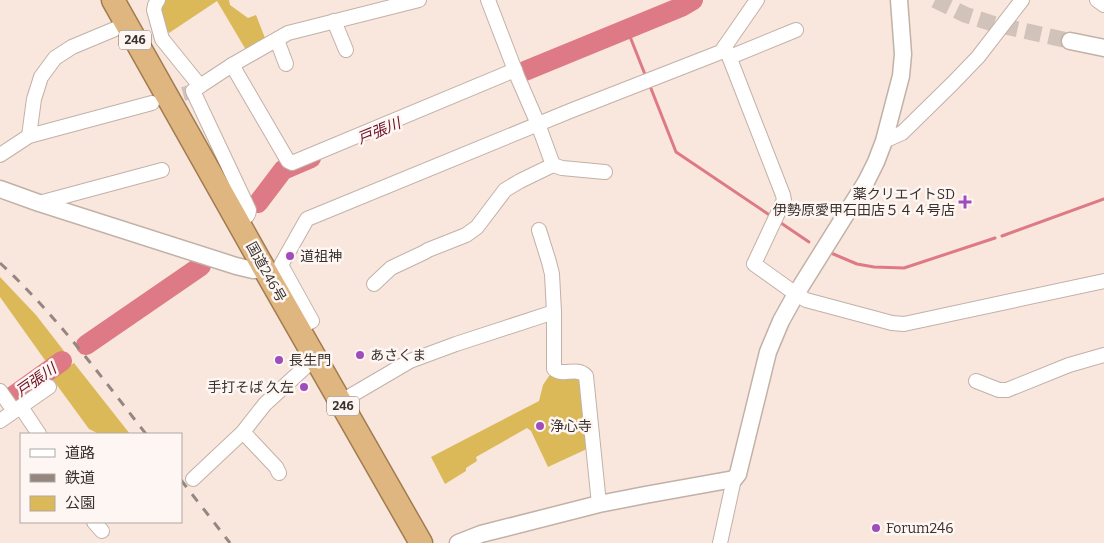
<svg xmlns="http://www.w3.org/2000/svg" width="1104" height="543" viewBox="0 0 1104 543" font-family="Bitter,'Noto Sans JP',serif">
<style>
.green{fill:#dbb959}
.lines{fill:none;stroke-linecap:round;stroke-linejoin:round}
.stream{stroke:#de7a85;stroke-width:3}
.river{stroke:#de7a85;stroke-width:20}
.minor-tunnel{stroke:#d2c3ba;stroke-width:14;stroke-dasharray:14 7;stroke-linecap:butt}
.tertiary-tunnel{stroke:#d2c3ba;stroke-width:16;stroke-dasharray:16 8;stroke-linecap:butt}
.minor-casing{stroke:#c2b1a7;stroke-width:16}
.tertiary-casing{stroke:#c2b1a7;stroke-width:19}
.trunk-casing{stroke:#a17c4f;stroke-width:25}
.minor{stroke:#fff;stroke-width:14}
.tertiary{stroke:#fff;stroke-width:16}
.trunk{stroke:#e0b680;stroke-width:22}
.rail{stroke:#948780;stroke-width:3;stroke-dasharray:9 9;stroke-linecap:butt}
.poi-dot{fill:#9f4dbc;stroke:#fef6f2;stroke-width:2}
.labels{text-anchor:middle;dominant-baseline:central;stroke-width:5;stroke-linejoin:round;paint-order:stroke}
.shield{fill:#fef6f2;stroke:#736c68;stroke-width:1}
.shield-label{font-size:12px;font-weight:bold;fill:#38312d}
.poi-label{font-size:14px;fill:#38312d;stroke:#fef6f2;text-anchor:start}
.street-label{font-size:14px;fill:#38312d;stroke:#fef6f2}
.water-label{font-size:15px;font-style:italic;fill:#6a0e25;stroke:#fef6f2}
</style>
<rect width="100%" height="100%" fill="#f9e7dd"/>
<g class="green">
<path d="M164,0h65l1,5 18,13 8,-3 9,23 -19,12 -29,-49 -48,32 -5,-8 -5,-18z"/>
<path d="M0,277l36,38 28,36 -17,12 -47,-66z"/>
<path d="M74,363l56,71h-31l-10,-5 -38,-52z"/>
<path d="M573,372l7,3 9,73 -41,19 -17,-36 -4,-3 -51,29 1,4 -11,7v3l-21,13 -14,-27 108,-56 4,-16 6,-9z"/>
</g>
<g class="lines">
<g class="stream">
<path d="M627,29l19,48"/>
<path d="M650,86l26,66 95,64"/>
<path d="M778,221l31,21"/>
<path d="M1002,236l102,-37"/>
<path d="M831,253l26,11 17,3 30,1 91,-30"/>
</g>
<g class="river">
<path d="M520,73l161,-66 12,-7"/>
<path d="M258,203l25,-33 28,-12"/>
<path d="M86,345l115,-79"/>
<path d="M9,399l53,-38"/>
</g>
<path class="minor-tunnel" d="M163,100l30,-9"/>
<path class="tertiary-tunnel" d="M935,0l31,15 28,9 76,17"/>
<g class="minor-casing">
<g id="minor">
<path d="M158,0l-3,5 -1,5 8,29 38,47 32,-21 56,-32 131,-33"/>
<path d="M1097,0l7,5"/>
<path d="M334,21l12,29"/>
<path d="M277,40l9,24"/>
<path d="M725,46l58,149 1,5 -30,64 42,30 10,6 86,23 12,1 200,-43"/>
<path d="M730,57l66,-27"/>
<path d="M232,65l56,96 4,2 223,-93"/>
<path d="M200,86l-7,5 56,119c0,7 -6,9 -11,11"/>
<path d="M29,136l5,-37 7,-22 14,-19 17,-11 55,-23"/>
<path d="M884,141l18,-8 50,-49 26,-27 44,-57"/>
<path d="M0,155l29,-19 123,-33"/>
<path d="M553,165l9,3 43,4"/>
<path d="M39,203l123,-33"/>
<path d="M374,284l17,-16 34,-16 3,-2 38,-15 11,-8 28,-37 15,-9 33,-16 -15,-41 -20,-46 -30,-78"/>
<path d="M554,312v57c10,8 22,-3 32,7l13,128"/>
<path d="M298,328l14,-7 -31,-56 26,-46 263,-108 151,-59 36,-52"/>
<path d="M976,381l23,9h8l62,-25 35,-10"/>
<path d="M0,391l14,20"/>
<path d="M340,402l70,-41 46,-17 98,-32 -2,-38 -3,-12 -10,-32"/>
<path d="M21,407l18,27"/>
<path d="M0,421l49,-34"/>
<path d="M243,432l33,35 3,6"/>
<path d="M193,479l50,-47 22,-28 50,-46"/>
<path d="M94,522l8,9"/>
<path d="M720,543l14,-64"/>
</g>
</g>
<g class="tertiary-casing">
<g id="tertiary">
<path d="M1070,41l34,7"/>
<path d="M0,189l39,14 197,63 17,4h12"/>
<path d="M458,543l23,-9 118,-30 46,-9 89,-16 4,-5 30,-122 13,-31 15,-27 70,-112 10,-20 8,-21 17,-65 2,-22 -4,-54"/>
</g>
</g>
<g class="trunk-casing">
<path id="trunk" d="M113,0l152,270 156,273"/>
</g>
<use href="#minor" class="minor"/>
<use href="#tertiary" class="tertiary"/>
<use href="#trunk" class="trunk"/>
<g class="rail">
<path d="M0,263c55,51 100,112 146,171"/>
<path d="M181,480l49,63"/>
</g>
</g>
<g class="poi-dot">
<path d="M962.5 194.5h5v5h5v5h-5v5h-5v-5h-5v-5h5z"/>
<circle cx="290" cy="256" r="5"/>
<circle cx="360" cy="355" r="5"/>
<circle cx="279" cy="360" r="5"/>
<circle cx="304" cy="387" r="5"/>
<circle cx="540" cy="426" r="5"/>
<circle cx="876" cy="528" r="5"/>
</g>
<g class="labels">
<g class="shield">
<rect x="119" y="30.5" width="32" height="19" rx="4"/>
<rect x="327" y="396.5" width="32" height="19" rx="4"/>
</g>
<g class="shield-label">
<text x="135" y="40">246</text>
<text x="343" y="406">246</text>
</g>
<g class="poi-label">
<text x="955" y="194" text-anchor="end">薬クリエイトSD<tspan x="955" dy="16">伊勢原愛甲石田店５４４号店</tspan></text>
<text x="300" y="256">道祖神</text>
<text x="370" y="355">あさくま</text>
<text x="289" y="360">長生門</text>
<text x="294" y="387" text-anchor="end">手打そば 久左</text>
<text x="550" y="426">浄心寺</text>
<text x="886" y="528">Forum246</text>
</g>
<g class="street-label">
<text transform="translate(266 272) rotate(61)">国道246号</text>
</g>
<g class="water-label">
<text transform="translate(379 131) rotate(-22)">戸張川</text>
<text transform="translate(36 380) rotate(-35)">戸張川</text>
</g>
</g>
<rect x="20" y="433" width="162" height="90" fill="#fef6f2" stroke="#afa7a3"/>
<rect x="30" y="449" width="25" height="8" fill="#ffffff" stroke="#afa7a3"/>
<text x="65" y="458" font-size="15" fill="#38312d">道路</text>
<rect x="30" y="474" width="25" height="8" fill="#948780" stroke="#afa7a3"/>
<text x="65" y="483" font-size="15" fill="#38312d">鉄道</text>
<rect x="30" y="496" width="25" height="15" fill="#dbb959" stroke="#afa7a3"/>
<text x="65" y="508" font-size="15" fill="#38312d">公園</text>
</svg>
